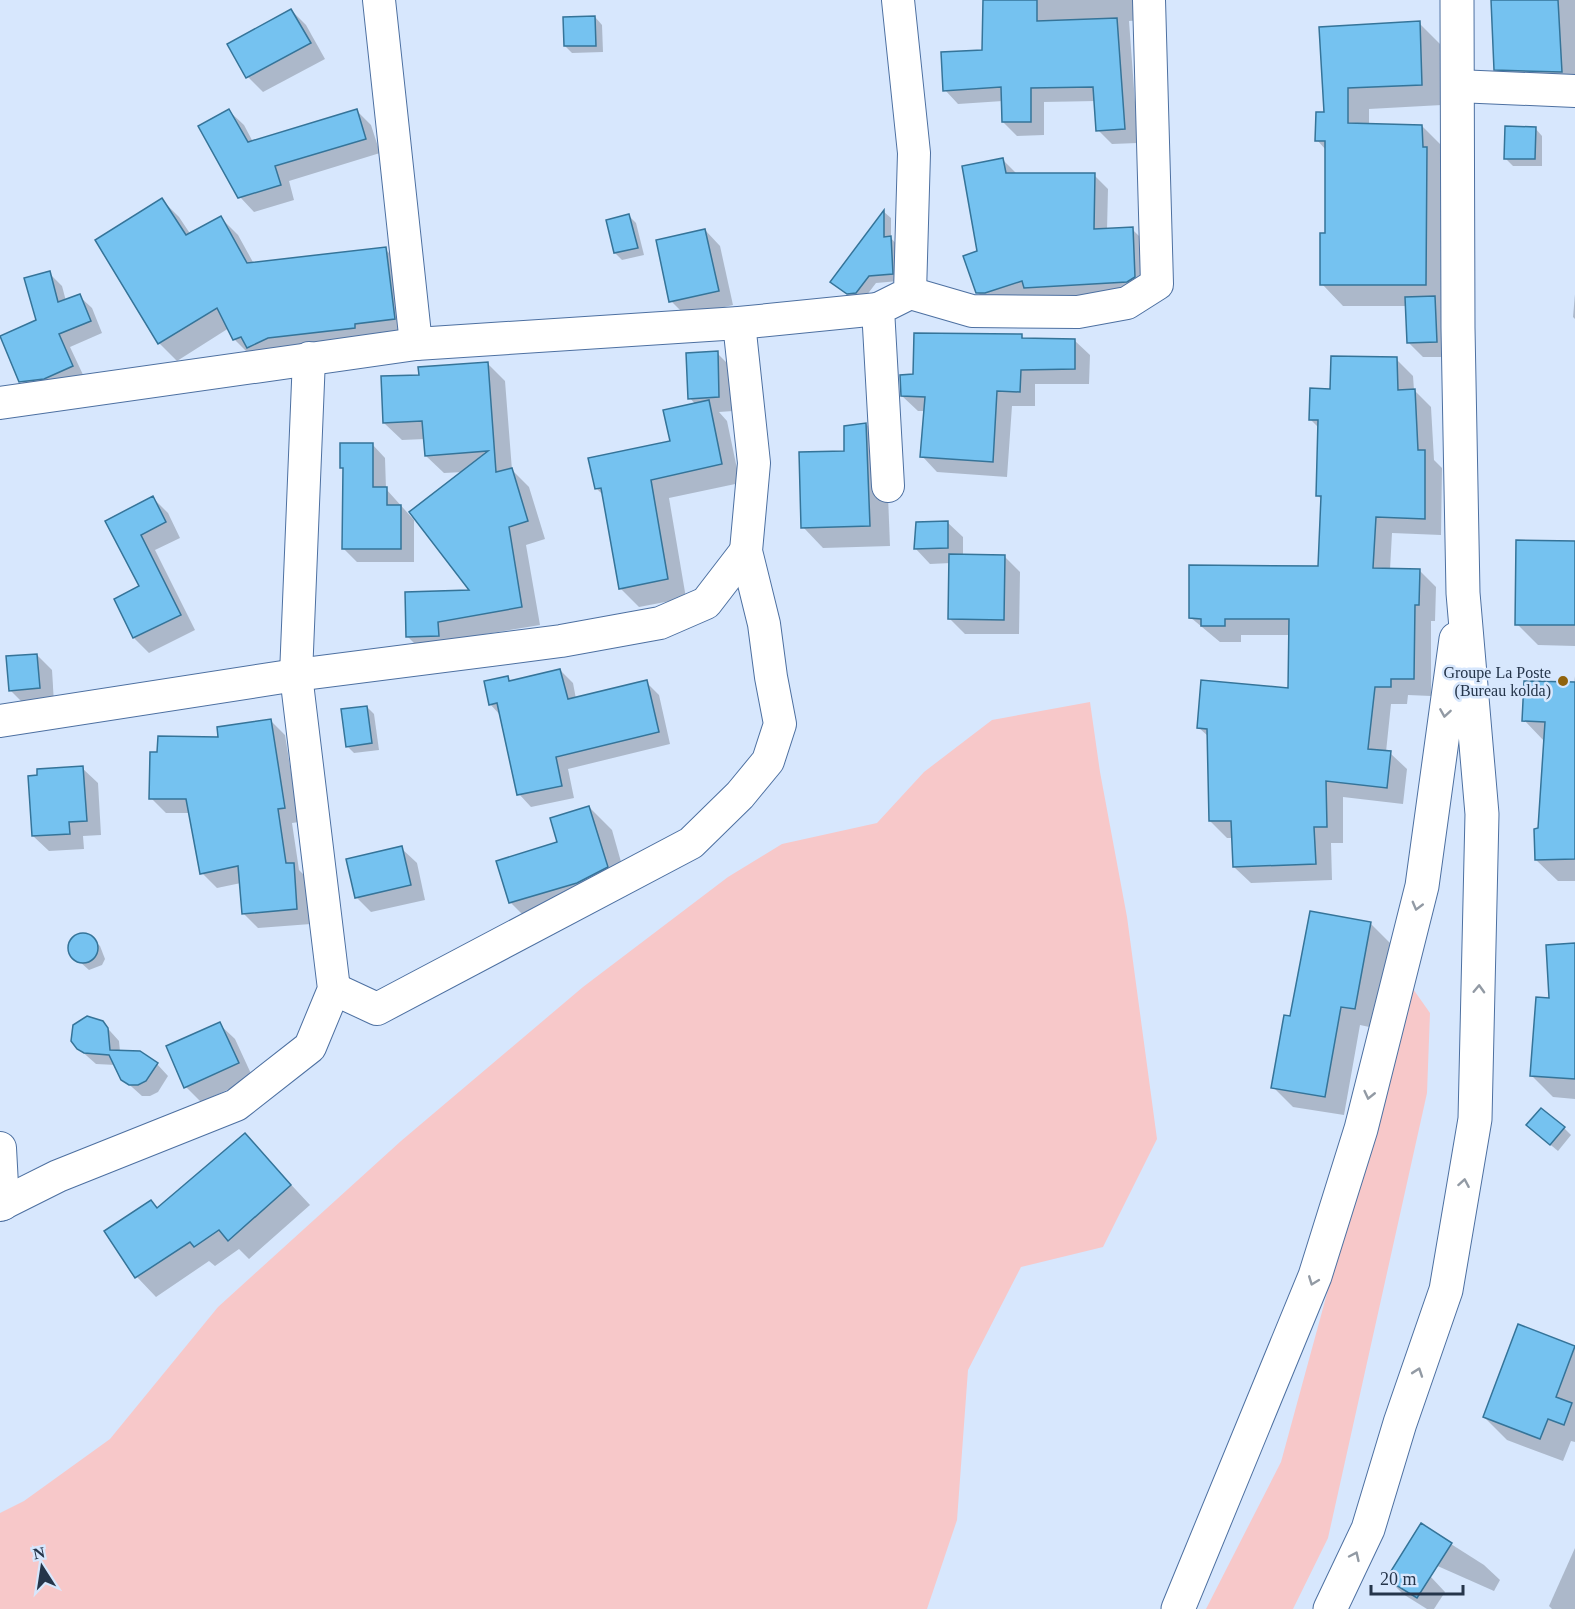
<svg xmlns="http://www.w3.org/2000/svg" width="1575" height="1609" viewBox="0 0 1575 1609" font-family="Georgia,serif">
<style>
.green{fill:#f7c8c9}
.shadow{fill:#0003}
.building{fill:#75c2f0;stroke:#357499;stroke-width:1.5}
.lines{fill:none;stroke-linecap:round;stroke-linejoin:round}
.minor-casing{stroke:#4d70a1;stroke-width:34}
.primary-casing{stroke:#4d70a1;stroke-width:35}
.minor{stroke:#fff;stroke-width:32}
.primary{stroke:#fff;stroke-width:33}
.oneway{stroke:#929aa4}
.poi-dot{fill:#90630d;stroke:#d7e7fd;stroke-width:2}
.labels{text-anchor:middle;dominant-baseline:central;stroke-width:5;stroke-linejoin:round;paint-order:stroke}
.poi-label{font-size:16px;fill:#25354a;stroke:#d7e7fd;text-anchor:end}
</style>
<rect width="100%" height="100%" fill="#d7e7fd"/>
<g class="green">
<path d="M1090,702l10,70 27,145 30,222 -54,108 -82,20 -53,103 -11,150 -30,89h-927v-96l24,-12 86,-62 108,-132 183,-166 182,-154 145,-110 54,-33 95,-21 47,-51 68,-52z"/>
<path d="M1411,986l19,27 -3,80 -99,445 -35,71h-87l75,-147z"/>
</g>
<g class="shadow">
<path d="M985,0h156l1,20 -13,1 9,122 -26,1 -14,-14 -2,-29 -52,1v33l-27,1 -14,-14v-21l-45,3 -13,-14 39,-39z"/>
<path d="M1493,0h82v91l-60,-2 -19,-20z"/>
<path d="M291,10l15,15 19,34 -62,33 -15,-15 -19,-32z"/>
<path d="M595,17l7,8 1,27 -31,1 -7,-7z"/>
<path d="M1419,23l21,21 2,61 -73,4v16l53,1 21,21 8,210h-28l-15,-15 -1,-36h-64l-21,-22 4,-49 1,-84 -10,-11 8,-26 -4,-86z"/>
<path d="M229,111l15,14 9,17 104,-31 14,14 9,28 -91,28 5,19 -40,12 -14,-15z"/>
<path d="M1535,128l7,8v30h-29l-8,-8z"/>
<path d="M1003,160l14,14 77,1 14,14 -1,41 25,-1 14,14 2,48 -109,11 -6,-7 -33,11h-9l-14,-14 2,-40z"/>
<path d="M162,200l17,17 12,18 30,-17 17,17 16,29 131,-15 18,18 9,69 -160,21 -17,-17 -6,-12 -52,33 -18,-18z"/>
<path d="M884,212l7,6v20l6,7 2,36 -23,2 -13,17 -8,1 -23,-19z"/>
<path d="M629,216l7,7 8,32 -22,5 -7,-7z"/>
<path d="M705,230l15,16 13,59 -47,11 -15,-15z"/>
<path d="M49,273l13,13 4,15 13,-5 13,12 10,25 -32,14 15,32 -51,15 -13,-13z"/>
<path d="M1575,294v25l-2,-2z"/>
<path d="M1021,336l4,4h49l16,15 -1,29h-54v22h-23l-5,71 -70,-5 -15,-16 3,-45h-7l-16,-15 12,-20z"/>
<path d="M717,353l15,15 1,43 -14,1 8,9 13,62 -71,15 17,100 -47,9 -19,-19 -16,-92 -8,-8 75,-46 25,-37 -6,-7z"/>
<path d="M1396,359l17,17 1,14 17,17 3,53 8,8 -1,67 -49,-2 -2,37h29l17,17 -1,34h-4v75l-23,-1 -1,9h-16l-5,48 4,1 17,16 -4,35 -60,-7v46h-12l1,37 -81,3 -17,-16 -1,-29h-6l-17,-17 -1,-84 -11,-10 91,-38 1,-54h-49v7h-21l-30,-25 129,-49 4,-68 -5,-4 1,-68 -9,-9 22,-28z"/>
<path d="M487,363l18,18 7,89 17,17 16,52 -19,6 14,80 -84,14 -31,15 -18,-18 65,-45 -9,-119 -19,1 -18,-17 -1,-17 -23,1 -18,-17 36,-47z"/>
<path d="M866,424l20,21 4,101 -67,2 -20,-21 43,-75z"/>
<path d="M372,444l13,14 1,31 28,31v42h-57l-14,-14 1,-78 -3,-3z"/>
<path d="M153,498l15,15 12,25 -25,12 40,80 -46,23 -15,-15 -18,-38 26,-13 -35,-66z"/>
<path d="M947,522l16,15v19l42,1 15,15 -1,62h-54l-15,-15 1,-56 -21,1 -15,-16z"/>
<path d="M1575,542v104l-37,-1 -21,-21z"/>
<path d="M37,655l15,15 2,33 -29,2 -15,-15z"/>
<path d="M560,670l13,13 3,16 70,-17 13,13 11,49 -102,25 6,29 -43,9 -12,-13 -18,-78 -11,-12 17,-26 4,4z"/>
<path d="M1575,676v205h-17l-22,-21 9,-118 -21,-22 50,-36z"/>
<path d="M367,707l7,7 5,36 -25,3 -7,-7z"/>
<path d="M270,720l15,15 14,87 -7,1 7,47 9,9 3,45 -53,4 -15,-15 -2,-30 -24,5 -15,-15 -12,-60h-24l-15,-15 69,-60z"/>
<path d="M82,768l16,15 3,52 -18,1 1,13 -35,2 -16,-15z"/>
<path d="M589,807l23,23 17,60 -96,35 -23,-23z"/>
<path d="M401,848l16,15 8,37 -54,12 -15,-15z"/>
<path d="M1371,924l19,19 -16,85 -14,-3 -16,90 -51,-8 -20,-20 18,-69z"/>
<path d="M79,935h7l14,11 5,13 -3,6 -13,5 -19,-17v-7z"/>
<path d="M1575,944v155l-22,-2 -21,-21 19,-76z"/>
<path d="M102,1022l17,19 1,11 37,12 11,12 -10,16 -8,4h-8l-19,-17 -7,-14 -20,-1 -18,-16z"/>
<path d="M219,1024l16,15 18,39 -52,24 -15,-15z"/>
<path d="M1564,1128l7,7 -13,16 -23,-19z"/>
<path d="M245,1135l65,70 -61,54 -10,-10 -24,17 -6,-5 -53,36 -19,-20 -31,-46 45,-30 7,7z"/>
<path d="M1519,1326l56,21v95l-4,-1 -8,20 -56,-21 -23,-23z"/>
<path d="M1421,1525l63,40 16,15 -6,11 -70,-31z"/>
<path d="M1575,1548v61h-23l-3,-3z"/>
<path d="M1430,1576l15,16 -11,17h-7l-24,-15 -15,-15z"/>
</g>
<g class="building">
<path d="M983,0h54v21l80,-3 8,111 -29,2 -3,-44 -62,1v34h-29l-1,-35 -58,4 -2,-39 41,-2z"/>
<path d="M1491,0h67l4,72 -68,-2z"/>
<path d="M291,9l20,34 -65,35 -19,-34z"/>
<path d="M595,16l1,30h-32l-1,-29z"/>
<path d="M1420,21l2,64 -74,3v35l74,2 1,22h4l-1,138h-106v-52h5v-92h-10l1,-29h8l-5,-85z"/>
<path d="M229,109l19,33 109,-33 9,30 -91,27 6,19 -43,13 -40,-72z"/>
<path d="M1505,126l31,1 -1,32h-31z"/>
<path d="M1003,158l3,15h89l-1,56 39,-2 2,50 -8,5 -103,6 -2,-7 -37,12h-9l-13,-37 14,-5 -15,-85z"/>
<path d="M162,198l24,37 35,-19 26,47 139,-16 9,72 -40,5v4l-87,10 -21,10 -6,-11 -8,3 -16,-32 -59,36 -63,-104z"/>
<path d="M884,210v27l7,-1 2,38 -24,2 -13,17 -9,1 -17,-12z"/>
<path d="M629,214l9,34 -24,5 -8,-33z"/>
<path d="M705,229l14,62 -50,11 -13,-62z"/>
<path d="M50,271l8,31 22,-8 11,27 -32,13 14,32 -29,13 -25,3 -19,-46 36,-16 -12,-42z"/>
<path d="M1435,296l2,46 -30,1 -2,-46z"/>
<path d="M914,333l108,1v4l53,1v30l-54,1 -1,22 -23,-1 -4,71 -73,-5 5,-60 -24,-1 -1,-21 13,-1z"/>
<path d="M718,351l1,46 -31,2 -2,-46z"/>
<path d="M1331,356l66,1 1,33 17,-1 3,61h7v69l-49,-2 -3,51 47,1 -1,36h-4l-1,74h-23v8h-16l-7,62 23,2 -4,37 -61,-7 1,46h-13l2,37 -83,3 -2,-46h-22l-2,-92 -10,-1 4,-48 87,8 1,-69h-64v7h-24v-7l-12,-1v-53l129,1 3,-70h-5l2,-76h-9l1,-32 20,1z"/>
<path d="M488,362l8,110 16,-4 16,53 -19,6 13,80 -84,15 1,14 -33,1 -1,-45 64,-2 -60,-78 79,-61 -63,5 -3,-35 -39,2 -2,-47 38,-1 -1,-8z"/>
<path d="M709,400l13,64 -71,16 17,99 -49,10 -18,-101 -6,1 -7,-31 82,-17 -7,-31z"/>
<path d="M866,423l4,103 -69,2 -2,-76 45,-1v-25z"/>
<path d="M340,443h33v44h14v18h14v44h-59l1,-81h-3z"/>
<path d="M153,496l13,26 -25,13 40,80 -48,23 -19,-39 25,-13 -34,-65z"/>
<path d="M948,521v27l-34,1 2,-27z"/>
<path d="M1516,540l59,1v84h-60z"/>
<path d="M949,554l56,1 -1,65 -56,-1z"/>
<path d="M37,654l3,34 -31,3 -3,-35z"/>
<path d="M560,669l8,30 79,-19 12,52 -103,25 6,29 -45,9 -20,-92 -8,2 -5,-24 24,-5 1,5z"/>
<path d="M1524,681l51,1v177l-40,1 -1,-31 4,-1 7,-106 -23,-1z"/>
<path d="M367,706l5,37 -26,4 -5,-38z"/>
<path d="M271,719l14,89 -7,1 8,54h8l3,46 -55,5 -4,-48 -38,8 -14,-75h-37l1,-47h7l1,-16 60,1 -1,-10z"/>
<path d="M83,766l4,55 -18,1 1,12 -38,2 -4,-60 9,-1v-6z"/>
<path d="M589,806l19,61 -31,16 -68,20 -13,-42 61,-19 -7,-24z"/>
<path d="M402,846l9,39 -56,13 -9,-39z"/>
<path d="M1310,911l61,11 -16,87 -14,-2 -16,90 -54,-9 13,-73 6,1z"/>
<circle cx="83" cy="948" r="15"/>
<path d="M1575,943v136l-45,-3 6,-79 13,1 -3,-53z"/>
<path d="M87,1016l16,5 5,7 2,22 30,1 18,12 -12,18 -8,4h-9l-8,-5 -12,-25 -25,-2 -7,-4 -6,-8 2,-16z"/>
<path d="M220,1022l19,41 -55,25 -18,-42z"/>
<path d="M1541,1108l24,19 -15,18 -24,-20z"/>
<path d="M245,1133l46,52 -63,56 -9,-11 -25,17 -4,-5 -55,36 -31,-47 47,-31 6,8z"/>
<path d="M1518,1324l57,22 -19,51 16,6 -8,22 -16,-6 -8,20 -57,-22z"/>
<path d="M1421,1523l31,20 -35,55 -31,-19z"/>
</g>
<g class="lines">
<g class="minor-casing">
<g id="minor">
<path d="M379,0l37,344"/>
<path d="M1457,86l118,5"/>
<path d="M910,293l62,18 106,1 49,-9 30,-19 -8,-284"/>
<path d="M0,403l416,-59 323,-21 139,-14"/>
<path d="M888,486l-10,-177 32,-16 4,-140 -16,-153"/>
<path d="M0,721l296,-46 265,-34 99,-18 46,-20 40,-52"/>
<path d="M334,989l43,20 314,-166 49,-48 28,-34 12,-37 -9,-47 -7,-53 -18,-73 8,-88 -15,-140"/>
<path d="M0,1148l3,56"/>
<path d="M0,1205l58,-29 178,-71 74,-58 24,-58 -38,-314 13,-317"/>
</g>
</g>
<g class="primary-casing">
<g id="primary">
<path d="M1178,1609l137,-333 46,-147 61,-243 34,-247"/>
<path d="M1330,1609l38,-80 32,-106 46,-133 29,-171 7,-305 -19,-221 -5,-265 -1,-328"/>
</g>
</g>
<use href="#minor" class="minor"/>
<use href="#primary" class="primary"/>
</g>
<defs><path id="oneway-chevron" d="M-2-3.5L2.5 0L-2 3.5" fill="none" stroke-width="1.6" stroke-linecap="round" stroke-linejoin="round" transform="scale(1.5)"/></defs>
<g class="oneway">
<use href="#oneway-chevron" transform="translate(1445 713) rotate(99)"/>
<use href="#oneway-chevron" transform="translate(1417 906) rotate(105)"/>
<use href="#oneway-chevron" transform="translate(1479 989) rotate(-88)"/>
<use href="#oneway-chevron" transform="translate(1369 1095) rotate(103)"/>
<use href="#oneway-chevron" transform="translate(1464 1183) rotate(-80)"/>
<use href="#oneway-chevron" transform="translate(1313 1281) rotate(111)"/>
<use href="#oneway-chevron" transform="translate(1418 1372) rotate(-71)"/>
<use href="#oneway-chevron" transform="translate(1355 1556) rotate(-65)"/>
</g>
<circle class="poi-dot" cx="1563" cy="681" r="6"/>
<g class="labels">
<g class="poi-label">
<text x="1551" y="672">Groupe La Poste<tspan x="1551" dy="18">(Bureau kolda)</tspan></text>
</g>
</g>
<g transform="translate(42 1567) rotate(348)" stroke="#d7e7fd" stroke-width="4.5" paint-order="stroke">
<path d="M0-4.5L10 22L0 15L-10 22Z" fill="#25354a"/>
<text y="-9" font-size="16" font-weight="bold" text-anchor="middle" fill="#25354a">N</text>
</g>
<path d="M1371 1585v9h92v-9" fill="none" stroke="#25354a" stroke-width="3"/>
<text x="1380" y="1585" font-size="18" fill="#25354a" stroke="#d7e7fd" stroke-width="4.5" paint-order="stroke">20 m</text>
</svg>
